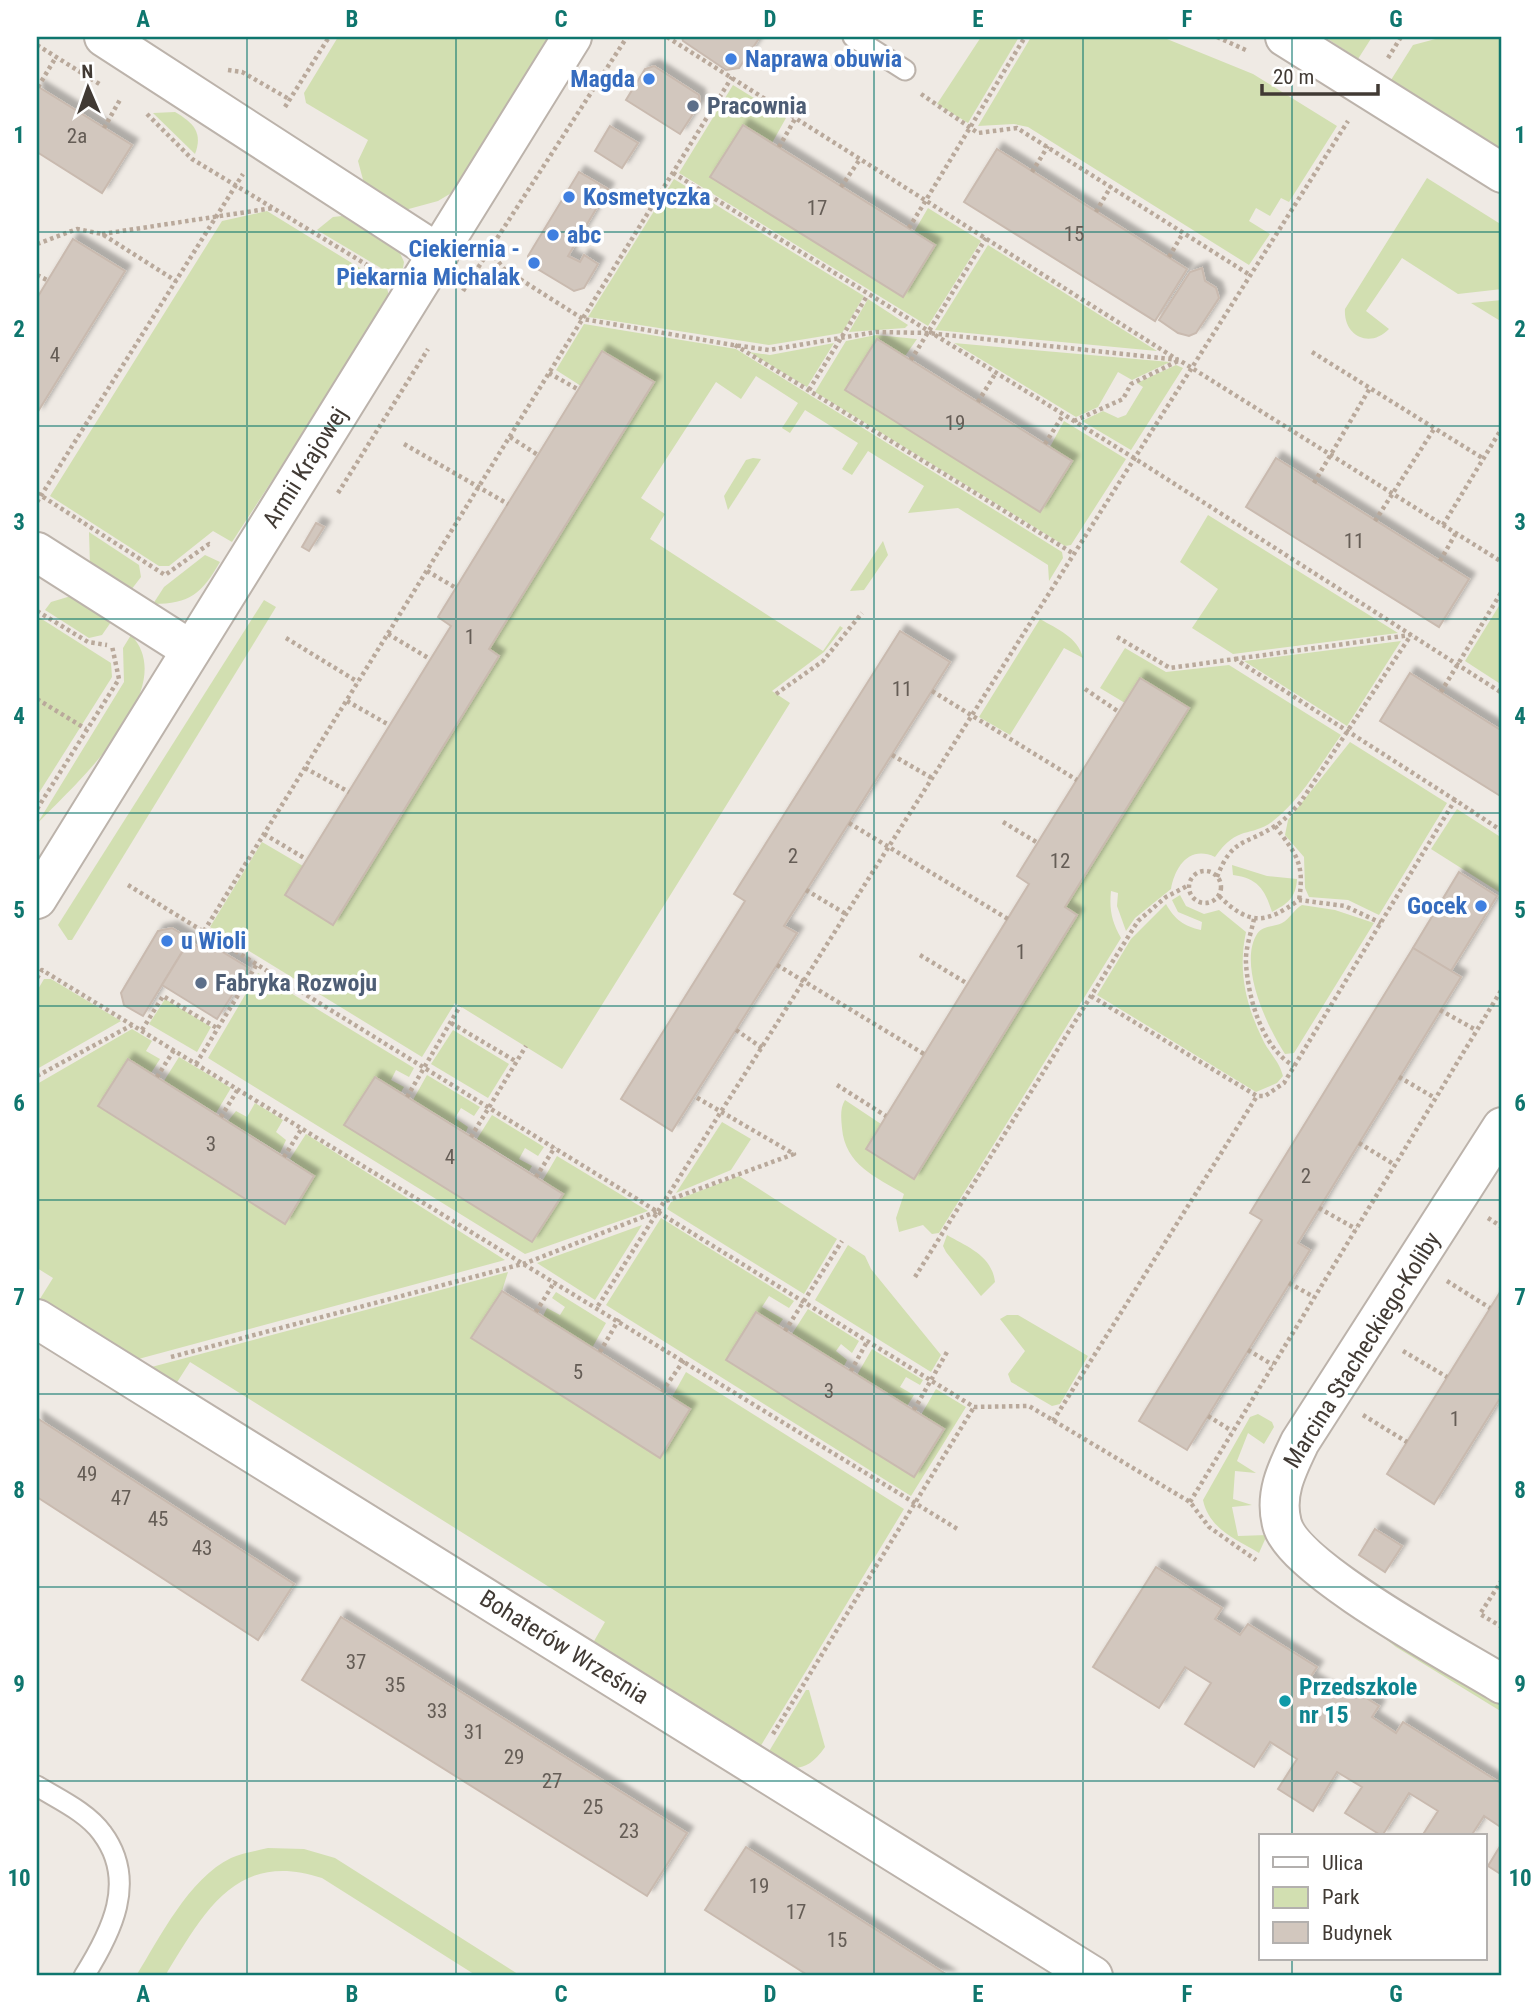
<svg xmlns="http://www.w3.org/2000/svg" width="1539" height="2013" viewBox="0 0 1539 2013" font-family="'Roboto Condensed',sans-serif">
<style>
.green{fill:#d2dfb1}
.building{fill:#d2c7be;stroke:#c9baaf;stroke-width:2;filter:url(#shadow)}
.lines{fill:none;stroke-linecap:round;stroke-linejoin:round}
.service-casing{stroke:#bcb3ab;stroke-width:23}
.minor-casing{stroke:#bcb3ab;stroke-width:42}
.tertiary-casing{stroke:#bcb3ab;stroke-width:42}
.path{stroke:#b9a99b;stroke-width:4.5;stroke-dasharray:3.5 3.5;stroke-linecap:butt}
.service{stroke:#fff;stroke-width:19}
.minor{stroke:#fff;stroke-width:38}
.tertiary{stroke:#fff;stroke-width:38}
.grid{fill:none;stroke:#0f766e;stroke-width:2;stroke-opacity:0.55}
.shop-dot{fill:#3f7fe0;stroke:#fff;stroke-width:2.5}
.service-dot{fill:#5c6f8a;stroke:#fff;stroke-width:2.5}
.culture-dot{fill:#0f9aa8;stroke:#fff;stroke-width:2.5}
.labels{text-anchor:middle;dominant-baseline:central;stroke-width:7;stroke-linejoin:round;paint-order:stroke}
.number-label{font-size:21px;fill:#655d56}
.shop-label{font-size:24px;font-weight:bold;fill:#366cbe;stroke:#fff;text-anchor:start}
.service-label{font-size:24px;font-weight:bold;fill:#4e5e75;stroke:#fff;text-anchor:start}
.street-label{font-size:24px;fill:#413a34;stroke:#fff}
.culture-label{font-size:24px;font-weight:bold;fill:#0d838f;stroke:#fff;text-anchor:start}
.neatline{fill:none;stroke:#0f766e;stroke-width:2.5}
.grid-label{font-size:23px;text-anchor:middle;font-weight:bold;fill:#0f766e}
</style>
<defs>
<filter id="shadow"><feDropShadow dx="6" dy="-6" stdDeviation="2" flood-color="#0004"/></filter>
</defs>
<rect width="100%" height="100%" fill="#efeae4"/>
<g class="green">
<path d="M338,37h211l-96,155 -15,9 -33,9 -40,-23 -7,-26 10,-21 -62,-37 -2,-10z"/>
<path d="M981,37h38l-51,86 -31,-19z"/>
<path d="M1031,37h131l91,37 84,52 -48,76 -8,-4 -11,18 -14,-8 -7,13 21,13 -21,31 -221,-138 -14,-3 -36,2z"/>
<path d="M1325,37h47l-14,22z"/>
<path d="M1443,37h59v113l-111,-70 22,-35z"/>
<path d="M733,85l53,33 -14,25 -29,-18 -32,52 191,120 33,-51 -21,-14 14,-24 53,33 -53,85 -249,-153z"/>
<path d="M175,112c19,11 28,21 20,42l-42,-41z"/>
<path d="M1427,178l75,47v64l-44,5 -56,-36 -36,53 23,18c-19,20 -46,7 -44,-20z"/>
<path d="M674,179l190,117 -22,37 -73,12 -181,-28z"/>
<path d="M267,211l119,73 4,16 -158,242 -19,-11 -44,35h-10l-109,-70 172,-275z"/>
<path d="M342,216l58,37 4,9 -3,18 -84,-50 16,-13z"/>
<path d="M988,245l169,106 -222,-21z"/>
<path d="M868,299l40,26 -3,3 -56,4z"/>
<path d="M1502,300v22l-31,-19z"/>
<path d="M584,324l152,25 326,203 1,6 -14,23 -1,-16 -90,-57 -50,5 16,-27 -56,-35 -16,24 -10,-6 16,-26 -53,-33 -15,23 -8,-5 16,-25 -42,-27 -15,23 -25,-17 -75,116 24,16 -15,25 173,112 17,-25 3,2 -19,24 -52,39 18,12 -228,366 -107,-66 -33,54 -212,-130 52,-85 41,24 -18,29 49,29 165,-268 -10,-7 164,-267 -50,-31 -22,35 -25,-16z"/>
<path d="M876,335l41,4 -12,17 -28,-17 -31,51 193,122 33,-51 -22,-14 14,-26 62,38 -55,86 -6,1 -250,-154 31,-51z"/>
<path d="M834,343l-27,44 -58,-35 21,3z"/>
<path d="M954,343l216,19 -38,18 -14,-8 -20,35 -22,10z"/>
<path d="M1176,365l7,3 -52,82 -49,-29 21,-10 15,7 8,-3 17,-28 -6,-4z"/>
<path d="M753,458l8,1 -33,51 -4,-14 22,-36z"/>
<path d="M1208,515l190,118 -165,21 -41,-26 26,-39 -38,-27z"/>
<path d="M89,532l50,33 2,12 -10,13 -41,-24z"/>
<path d="M883,541l5,14 -24,35 -14,1z"/>
<path d="M205,555l15,7c-18,31 -30,42 -67,42l11,-17z"/>
<path d="M71,596l40,26 -9,13 -13,3 -44,-28 6,-8z"/>
<path d="M264,600l12,7 -204,333h-4l-10,-15z"/>
<path d="M1502,601v84l-37,-24z"/>
<path d="M37,616l74,47 1,14 -75,119z"/>
<path d="M1040,619c17,10 38,18 43,39l-19,-10 -54,87 -31,-18z"/>
<path d="M131,635c52,54 -59,152 -94,189l87,-142 -1,-34z"/>
<path d="M1401,641l-54,85 -103,-65z"/>
<path d="M1125,648l41,24 63,-7 112,70c-21,30 -39,63 -68,86 -22,17 -35,3 -58,36 -26,-12 -40,10 -44,32l-36,29 -9,13 -9,-25 1,-13 -7,-2c-2,19 1,31 10,47l-182,295 -7,1 -9,-9 -24,7 -3,-14 8,-24c-28,-17 -59,-29 -62,-66 -1,-10 -2,-20 3,-28l36,24 -15,25 47,29 164,-263 -12,-8 124,-199 -48,-30 -16,25 -25,-15z"/>
<path d="M1350,742l97,61 -68,112 -31,-15 -39,-3 -4,-9 -1,-31 -19,-22 3,-15z"/>
<path d="M1457,809l45,29v56l-71,-45z"/>
<path d="M1232,865l35,11 30,3c-1,19 -10,25 -25,33 -7,-23 -15,-34 -39,-37z"/>
<path d="M1180,895l6,11 18,8 15,-4 27,22c-8,37 -1,71 16,106 6,14 17,22 21,38l-6,7 -21,9 -159,-97 34,-56 35,-35c9,16 18,22 35,26l1,-8 -24,-10 -6,-12z"/>
<path d="M1302,905l33,5 39,13 -80,130 -9,1c-18,-27 -47,-90 -28,-120 5,-8 17,-7 25,-11 8,-4 12,-14 20,-18z"/>
<path d="M258,973l156,95 -5,9 -13,-7 -5,10 13,7 -3,5 -26,-15 -30,48 187,117 30,-48 -19,-14 14,-24 91,55 -123,43 -317,-196z"/>
<path d="M44,979h7l70,42 -84,48v-78z"/>
<path d="M165,999l46,28 -14,25 -48,-28z"/>
<path d="M132,1029l20,12 -6,10 14,8 -9,14 -23,-14 -30,47 169,107 18,11 29,-47 -24,-18 16,-25 199,126 -374,101 -93,-59 15,-24 -16,-10v-184z"/>
<path d="M453,1030l56,34 -21,34 -57,-34z"/>
<path d="M179,1057l52,31 -15,25 -52,-32z"/>
<path d="M427,1075l53,32 -6,9 -13,-8 -6,10 13,9 -2,5 -53,-32z"/>
<path d="M255,1103l28,17 -7,12 10,8 -6,13 -52,-32 8,-10 11,6z"/>
<path d="M492,1115l52,32 -6,9 -13,-8 -6,11 13,7 -3,5 -52,-32z"/>
<path d="M722,1122l29,17 -20,31 -55,23z"/>
<path d="M739,1176l98,63 -33,55 -137,-85 4,-7z"/>
<path d="M661,1218l133,83 -5,7 -20,-12 -7,11 21,12 -5,7 -22,-14 -30,48 187,117 8,-62 15,-26 30,18 -55,89 -305,-191z"/>
<path d="M642,1225l-47,75 -58,-37z"/>
<path d="M947,1235c21,12 45,21 48,47l-14,14 -35,-44 -3,-6z"/>
<path d="M848,1245l17,11 6,13 70,86 -10,17 -116,-72z"/>
<path d="M508,1272l-6,19 -30,48 187,118 31,-47 -18,-13 14,-25 218,137 -147,243 -167,-104 15,-26 -415,-260 -16,25 -30,-18z"/>
<path d="M556,1292l50,31 -14,25 -49,-32 4,-8 13,7 5,-8 -13,-9z"/>
<path d="M808,1309l51,32 -7,12 -11,-9 -5,7 11,9 -3,6 -52,-32z"/>
<path d="M1007,1315h11l70,41 -28,48 -8,2 -41,-24 -3,-8 17,-23 -25,-32z"/>
<path d="M872,1349l51,31 -3,5 -14,-8 -6,10 14,8 -7,11 -50,-31z"/>
<path d="M1258,1414l14,8 2,5 -10,17 -16,-11 -11,28 19,12 -21,-2 -2,28 19,6 -20,2 6,29 29,-1 -8,18c-23,-14 -50,-24 -56,-53l47,-83z"/>
<path d="M1365,1623l137,83v6l-106,-65z"/>
<path d="M806,1690h3l16,57c-19,27 -33,24 -60,11z"/>
<path d="M268,1848l36,1 31,9 186,118h-44l-155,-98c-86,-29 -119,36 -157,98h-29c23,-37 53,-98 95,-118 11,-5 25,-7 37,-10z"/>
</g>
<g class="building">
<path d="M682,37h78l-21,31 -13,2 -43,-29z"/>
<path d="M654,66l45,29 1,8 -20,31 -54,-34 19,-31z"/>
<path d="M37,86l95,59 -30,48 -65,-41z"/>
<path d="M743,125l192,120 -32,52 -193,-120z"/>
<path d="M610,126l28,17 -16,25 -27,-17z"/>
<path d="M997,149l190,120 -32,52 -191,-119z"/>
<path d="M579,172l29,17 -40,67 12,6 4,-7 14,9 -14,24 -10,3 -43,-26 -3,-9z"/>
<path d="M73,239l52,32 -88,142v-115z"/>
<path d="M1202,268l3,13 11,7 3,10 -23,35 -7,3 -11,-3 -19,-13 31,-48z"/>
<path d="M877,339l195,122 -32,51 -195,-122z"/>
<path d="M602,351l52,31 -165,267 10,7 -166,269 -48,-30 166,-269 -13,-9z"/>
<path d="M1276,458l193,121 -30,48 -193,-120z"/>
<path d="M316,523l8,4 -15,24 -7,-4z"/>
<path d="M900,631l50,31 -166,264 13,7 -125,198 -51,-32 124,-198 -11,-7z"/>
<path d="M1410,673l92,58v66l-122,-76z"/>
<path d="M1140,678l49,30 -124,199 12,8 -163,264 -48,-30 163,-265 -12,-8z"/>
<path d="M1459,872l38,24 -46,75 -38,-23z"/>
<path d="M172,928l18,11 -47,77 -19,-11 -3,-12 37,-62z"/>
<path d="M189,941l13,8 4,-7 43,26 -32,51 -55,-34z"/>
<path d="M1413,948l48,29 -163,266 12,7 -123,200 -48,-29 123,-201 -12,-7z"/>
<path d="M128,1059l186,117 -29,48 -187,-118z"/>
<path d="M375,1077l188,117 -31,48 -188,-117z"/>
<path d="M1502,1289v106l-68,109 -47,-30z"/>
<path d="M502,1291l188,118 -30,49 -189,-120z"/>
<path d="M756,1312l188,117 -30,48 -188,-117z"/>
<path d="M37,1418l257,166 -36,56 -221,-143z"/>
<path d="M1375,1529l27,17 -17,26 -26,-17z"/>
<path d="M1156,1567l66,41 -7,11 25,16 8,-11 69,43 -7,11 27,17 7,-11 35,22 -7,11 24,16 7,-11 99,62v44l-18,-12 -13,20h-49l16,-25 -29,-18 -27,43 -37,-23 17,-26 -25,-15 -24,39 -35,-22 19,-30 -27,-17 -16,25 -69,-43 26,-41 -26,-16 -26,41 -66,-41z"/>
<path d="M341,1617l346,216 -40,63 -345,-216z"/>
<path d="M1502,1843v32l-14,-9z"/>
<path d="M746,1847l203,129h-140l-104,-66z"/>
</g>
<g class="lines">
<g class="service-casing">
<g id="service">
<path d="M853,37l52,33"/>
<path d="M37,1786c21,13 50,26 65,47 36,48 9,100 -18,143"/>
</g>
</g>
<g class="minor-casing">
<g id="minor">
<path d="M104,37l335,217"/>
<path d="M37,552l154,98"/>
<path id="s1" d="M37,899l535,-862"/>
<path d="M1502,1127l-202,315c-13,27 -26,52 -18,82 11,45 176,133 220,160"/>
<path id="s2" d="M37,1319l1056,657"/>
</g>
</g>
<g class="tertiary-casing">
<path id="tertiary" d="M1285,37l217,136"/>
</g>
<g class="path">
<path d="M667,37l511,323"/>
<path d="M1217,37l31,14"/>
<path d="M37,45l64,40"/>
<path d="M1388,58l13,-21"/>
<path d="M228,70l14,2 47,27"/>
<path d="M38,87l18,-30"/>
<path d="M921,94l57,39 39,-5 233,147"/>
<path d="M285,107l44,-70"/>
<path d="M147,114l45,45 190,115"/>
<path d="M104,128l17,-30"/>
<path d="M779,147l16,-28"/>
<path d="M1032,172l16,-26"/>
<path d="M673,173l461,285 368,235"/>
<path d="M841,187l19,-28"/>
<path d="M1096,212l15,-26"/>
<path d="M909,228l116,-191"/>
<path d="M102,234l171,-26"/>
<path d="M37,244l40,-15 25,5 74,47"/>
<path d="M490,251l14,18 79,50 150,26 36,5 107,-18 52,1 251,27 323,202"/>
<path d="M1169,257l14,-24"/>
<path d="M37,275l10,5"/>
<path d="M463,291l164,-254"/>
<path d="M735,345l339,209"/>
<path d="M1312,352l172,107"/>
<path d="M911,360l75,-122"/>
<path d="M549,373l30,17"/>
<path d="M809,390l58,-94"/>
<path d="M978,402l17,-28"/>
<path d="M1074,421l49,-22 8,-15 47,-23"/>
<path d="M510,437l28,18"/>
<path d="M404,444l104,60"/>
<path d="M1045,444l18,-29"/>
<path d="M1314,483l56,-95"/>
<path d="M37,493l128,82 44,-31 3,1"/>
<path d="M338,493l90,-144"/>
<path d="M37,502l206,-328"/>
<path d="M1375,521l59,-92"/>
<path d="M1443,525l59,-97"/>
<path d="M1440,561l16,-28"/>
<path d="M427,571l29,17"/>
<path d="M37,611l51,31 19,3"/>
<path d="M388,634l42,25"/>
<path d="M1117,637l53,31 65,-9 220,141"/>
<path d="M286,638l72,44"/>
<path d="M1235,659l175,-24"/>
<path d="M1085,689l34,23"/>
<path d="M932,691l145,89"/>
<path d="M1441,692l61,-101"/>
<path d="M776,694l47,-33 39,-48"/>
<path d="M37,699l49,30"/>
<path d="M347,701l42,24"/>
<path d="M892,755l40,23"/>
<path d="M305,768l44,24"/>
<path d="M37,809l82,-130 -7,-33"/>
<path d="M1003,822l35,21"/>
<path d="M849,823l159,96"/>
<path d="M1275,826c21,28 30,37 24,74"/>
<path d="M264,834l42,25"/>
<circle cx="1205" cy="887" r="16"/>
<path d="M1217,877c15,-39 27,-31 58,-51 9,-5 17,-15 25,-23l111,-168"/>
<path d="M128,885l846,522 55,-1 161,96 19,25 47,33"/>
<path d="M806,890l40,24"/>
<path d="M1219,896c31,30 46,28 80,4l46,6 36,17"/>
<path d="M1254,919c-3,14 -9,31 -8,44 2,35 16,85 48,103"/>
<path d="M204,931l528,-854"/>
<path d="M920,955l48,29"/>
<path d="M777,965l147,89"/>
<path d="M37,978l5,-8 917,560"/>
<path d="M1091,996l166,100h8l19,-13 171,-283 47,31"/>
<path d="M1440,1010l36,20"/>
<path d="M451,1023l66,39"/>
<path d="M142,1030l21,-34 54,32"/>
<path d="M736,1030l26,18"/>
<path d="M196,1064l61,-100"/>
<path d="M37,1076l95,-51"/>
<path d="M157,1077l17,-27"/>
<path d="M1399,1077l36,21"/>
<path d="M837,1085l49,31"/>
<path d="M407,1097l53,-91"/>
<path d="M221,1117l17,-28"/>
<path d="M471,1137l55,-91"/>
<path d="M1359,1143l36,22"/>
<path d="M284,1157l18,-29"/>
<path d="M536,1177l19,-30"/>
<path d="M666,1201l128,-47 -100,-58"/>
<path d="M1319,1208l37,21"/>
<path d="M1488,1218l14,9"/>
<path d="M915,1277l223,-356 28,-24 23,-12"/>
<path d="M1447,1281l43,27"/>
<path d="M1289,1283l25,14"/>
<path d="M598,1306l750,-1185"/>
<path d="M536,1312l19,-31"/>
<path d="M785,1331l57,-90"/>
<path d="M1248,1350l25,15"/>
<path d="M1403,1351l44,26"/>
<path d="M600,1352l19,-33"/>
<path d="M171,1357l355,-94 132,-52"/>
<path d="M851,1371l17,-31"/>
<path d="M662,1392l22,-32"/>
<path d="M914,1410l33,-58"/>
<path d="M1363,1415l44,27"/>
<path d="M1208,1416l24,15"/>
<path d="M1053,1421l204,-325"/>
<path d="M1190,1502l312,-513"/>
<path d="M1502,1580l-22,34 22,13"/>
<path d="M773,1734l201,-327"/>
</g>
<use href="#service" class="service"/>
<use href="#minor" class="minor"/>
<use href="#tertiary" class="tertiary"/>
</g>
<path class="grid" d="M247,37v1939M456,37v1939M665,37v1939M874,37v1939M1083,37v1939M1292,37v1799M37,232h1465M37,426h1465M37,619h1465M37,813h1465M37,1006h1465M37,1200h1465M37,1394h1465M37,1587h1465M37,1781h1465M1292,1959v17"/>
<g class="shop-dot">
<circle cx="731" cy="59" r="7"/>
<circle cx="649" cy="79" r="7"/>
<circle cx="569" cy="197" r="7"/>
<circle cx="553" cy="235" r="7"/>
<circle cx="534" cy="263" r="7"/>
<circle cx="1481" cy="906" r="7"/>
<circle cx="167" cy="941" r="7"/>
</g>
<g class="service-dot">
<circle cx="693" cy="106" r="7"/>
<circle cx="201" cy="983" r="7"/>
</g>
<circle class="culture-dot" cx="1285" cy="1701" r="7"/>
<g class="labels">
<g class="number-label">
<text x="77" y="136">2a</text>
<text x="817" y="208">17</text>
<text x="1074" y="234">15</text>
<text x="55" y="355">4</text>
<text x="955" y="423">19</text>
<text x="1354" y="541">11</text>
<text x="470" y="637">1</text>
<text x="902" y="689">11</text>
<text x="793" y="856">2</text>
<text x="1060" y="861">12</text>
<text x="1021" y="952">1</text>
<text x="211" y="1144">3</text>
<text x="450" y="1157">4</text>
<text x="1306" y="1176">2</text>
<text x="578" y="1372">5</text>
<text x="829" y="1391">3</text>
<text x="1455" y="1419">1</text>
<text x="87" y="1474">49</text>
<text x="121" y="1498">47</text>
<text x="158" y="1519">45</text>
<text x="202" y="1548">43</text>
<text x="356" y="1662">37</text>
<text x="395" y="1685">35</text>
<text x="437" y="1711">33</text>
<text x="474" y="1732">31</text>
<text x="514" y="1757">29</text>
<text x="552" y="1781">27</text>
<text x="593" y="1807">25</text>
<text x="629" y="1831">23</text>
<text x="759" y="1886">19</text>
<text x="796" y="1912">17</text>
<text x="837" y="1940">15</text>
</g>
<g class="shop-label">
<text x="745" y="59">Naprawa obuwia</text>
<text x="635" y="79" text-anchor="end">Magda</text>
<text x="583" y="197">Kosmetyczka</text>
<text x="567" y="235">abc</text>
<text x="520" y="249" text-anchor="end">Ciekiernia -<tspan x="520" dy="28">Piekarnia Michalak</tspan></text>
<text x="1467" y="906" text-anchor="end">Gocek</text>
<text x="181" y="941">u Wioli</text>
</g>
<g class="service-label">
<text x="707" y="106">Pracownia</text>
<text x="215" y="983">Fabryka Rozwoju</text>
</g>
<g class="street-label">
<text stroke="none"><textPath href="#s1" startOffset="508">Armii Krajowej</textPath></text>
<text transform="translate(1362 1350) rotate(-58)">Marcina Stacheckiego-Koliby</text>
<text stroke="none"><textPath href="#s2" startOffset="621">Bohaterów Września</textPath></text>
</g>
<g class="culture-label">
<text x="1299" y="1687">Przedszkole<tspan x="1299" dy="28">nr 15</tspan></text>
</g>
</g>
<rect width="1539" height="2013" fill="none" stroke="#ffffff" stroke-width="77"/>
<rect x="1259" y="1834" width="228" height="126" fill="#ffffff" stroke="#b3b0ae" stroke-width="2"/>
<rect x="1273" y="1857" width="35" height="10" fill="#ffffff" stroke="#b3b0ae" stroke-width="2"/>
<text x="1322" y="1870" font-size="21" fill="#413a34">Ulica</text>
<rect x="1273" y="1887" width="35" height="21" fill="#d2dfb1" stroke="#b3b0ae" stroke-width="2"/>
<text x="1322" y="1904" font-size="21" fill="#413a34">Park</text>
<rect x="1273" y="1922" width="35" height="21" fill="#d2c7be" stroke="#b3b0ae" stroke-width="2"/>
<text x="1322" y="1940" font-size="21" fill="#413a34">Budynek</text>
<g transform="translate(88 88) rotate(358)" stroke="#ffffff" stroke-width="5" paint-order="stroke">
<path d="M0-5L12 26L0 18L-12 26Z" fill="#413a34"/>
<text y="-10" font-size="19" font-weight="bold" text-anchor="middle" fill="#413a34">N</text>
</g>
<path d="M1262 84v10h116v-10" fill="none" stroke="#413a34" stroke-width="3.5"/>
<text x="1273" y="84" font-size="21" fill="#413a34" stroke="#ffffff" stroke-width="5" paint-order="stroke">20 m</text>
<rect x="38" y="38" width="1462" height="1936" class="neatline"/>
<g class="grid-label">
<text x="143" y="27">A</text>
<text x="352" y="27">B</text>
<text x="561" y="27">C</text>
<text x="770" y="27">D</text>
<text x="978" y="27">E</text>
<text x="1187" y="27">F</text>
<text x="1396" y="27">G</text>
<text x="19" y="143">1</text>
<text x="1520" y="143">1</text>
<text x="19" y="337">2</text>
<text x="1520" y="337">2</text>
<text x="19" y="530">3</text>
<text x="1520" y="530">3</text>
<text x="19" y="724">4</text>
<text x="1520" y="724">4</text>
<text x="19" y="918">5</text>
<text x="1520" y="918">5</text>
<text x="19" y="1111">6</text>
<text x="1520" y="1111">6</text>
<text x="19" y="1305">7</text>
<text x="1520" y="1305">7</text>
<text x="19" y="1498">8</text>
<text x="1520" y="1498">8</text>
<text x="19" y="1692">9</text>
<text x="1520" y="1692">9</text>
<text x="19" y="1886">10</text>
<text x="1520" y="1886">10</text>
<text x="143" y="2002">A</text>
<text x="352" y="2002">B</text>
<text x="561" y="2002">C</text>
<text x="770" y="2002">D</text>
<text x="978" y="2002">E</text>
<text x="1187" y="2002">F</text>
<text x="1396" y="2002">G</text>
</g>
</svg>
